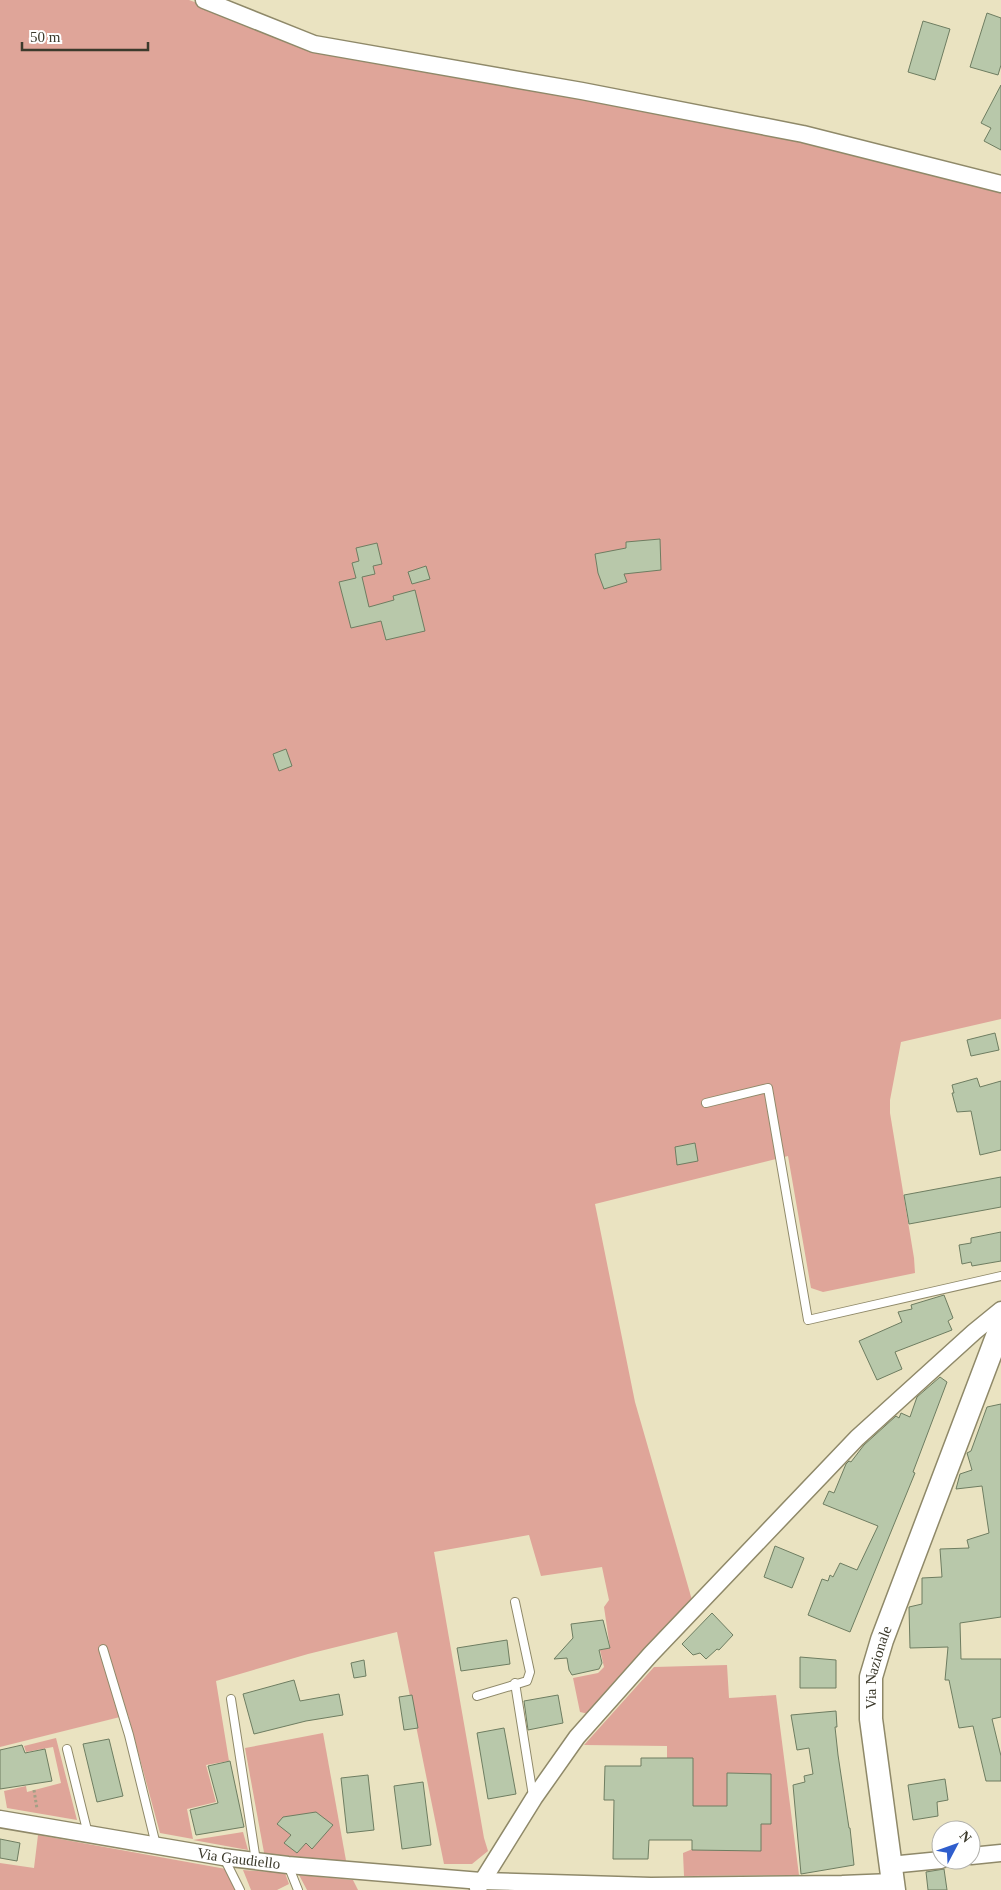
<svg xmlns="http://www.w3.org/2000/svg" width="1001" height="1890" viewBox="0 0 1001 1890" font-family="Georgia,serif">
<style>
.green{fill:#dfa599}
.building{fill:#b8c8aa;stroke:#6e7d61}
.lines{fill:none;stroke-linecap:round;stroke-linejoin:round}
.lane-casing{stroke:#8f8969;stroke-width:10}
.street-casing{stroke:#8f8969;stroke-width:19}
.secondary-casing{stroke:#8f8969;stroke-width:25}
.path{stroke:#a49f85;stroke-width:3;stroke-dasharray:2.5 2.5;stroke-linecap:butt}
.lane{stroke:#fff;stroke-width:8}
.street{stroke:#fff;stroke-width:16}
.secondary{stroke:#fff;stroke-width:22}
.labels{text-anchor:middle;dominant-baseline:central;stroke-width:5;stroke-linejoin:round;paint-order:stroke}
.street-label{font-size:15px;fill:#3c3a2c;stroke:#fff}
</style>
<rect width="100%" height="100%" fill="#eae3c1"/>
<g class="green">
<path d="M0,0h189l124,46 429,76 259,58v839l-100,23 -11,58v13l24,145 1,15 -92,19 -12,-4 -23,-132 -193,48 40,198 57,198 -103,114 -9,-2 -7,-34 25,-5 6,-6 -4,-17 10,-2 -6,-41 5,-7 -7,-33 -61,9 -12,-41 -95,17 50,286 4,13 -16,13h-28l-47,-232 -89,22 -92,27 13,80 -23,4 10,37 -29,7 6,30 -33,-6 -32,-118 -128,32z"/>
<path d="M727,1665l2,33 47,-3 23,180 -115,1 -1,-23 70,-29h18v-50l-43,-1 -1,33h-34v-48h-26v-12l-83,-1 70,-78z"/>
<path d="M323,1733l24,133 -82,-8 -20,-110z"/>
<path d="M56,1738l21,82 -70,-12 -3,-17 22,-5 1,6 34,-9 -8,-36 -27,5 -2,-6z"/>
<path d="M243,1832l5,18 -55,-10z"/>
<path d="M38,1835l188,34 10,21h-236v-27l34,5z"/>
<path d="M243,1870l42,3 4,11 -12,6h-26z"/>
<path d="M299,1875l54,5 5,10h-51z"/>
</g>
<g class="building">
<path d="M987,13l14,5v47l-3,10 -28,-8z"/>
<path d="M923,21l27,8 -15,51 -27,-8z"/>
<path d="M1001,85v65l-17,-9 7,-13 -10,-5z"/>
<path d="M660,539l1,31 -37,4 3,8 -23,7 -6,-16 -3,-19 31,-6v-6z"/>
<path d="M377,543l5,21 -9,2 2,8 -13,3 7,30 25,-7 -1,-4 22,-6 10,41 -39,9 -5,-19 -30,7 -12,-46 17,-4 -4,-15 7,-2 -3,-13z"/>
<path d="M426,566l4,13 -18,5 -4,-12z"/>
<path d="M286,749l6,17 -13,5 -6,-17z"/>
<path d="M995,1033l4,17 -28,6 -4,-16z"/>
<path d="M977,1078l3,9 21,-6v69l-21,5 -9,-44 -14,1 -5,-19h2l-2,-8z"/>
<path d="M695,1143l3,18 -21,4 -2,-18z"/>
<path d="M1001,1177v30l-92,17 -5,-29z"/>
<path d="M1001,1232v29l-29,5 -1,-4 -9,2 -3,-19 12,-2v-5z"/>
<path d="M944,1295l9,23 -5,3 4,9 -57,22 7,17 -25,11 -18,-39 43,-19 -4,-10 14,-3 -1,-4z"/>
<path d="M940,1377l7,5 -34,90 2,1 -65,159 -42,-17 14,-36 6,2 2,-6 3,2 7,-14 17,7 21,-44 -55,-22 6,-13 5,2 12,-29 3,-3 2,1 13,-17 32,-29 3,2 2,-5 9,4 7,-20z"/>
<path d="M1001,1404v213l-41,6 1,36h40v58l-9,2 9,37v25h-15l-13,-55 -14,2 -10,-48h-4l3,-33 -38,1 -1,-41 13,-3v-26l20,-1 -2,-28 29,-1 -2,-8 22,-7 -7,-47 -26,3 4,-15 12,-4 -5,-17 4,-2 16,-44z"/>
<path d="M775,1546l29,12 -12,30 -28,-11z"/>
<path d="M712,1613l21,22 -14,15 -2,-1 -11,10 -6,-6 -7,2 -11,-11z"/>
<path d="M603,1620l7,28 -11,2 3,13 -3,6 -27,6 -3,-5 -2,-12 -13,1 19,-21 -2,-14z"/>
<path d="M507,1640l3,24 -49,7 -4,-23z"/>
<path d="M800,1657l36,3v28h-36z"/>
<path d="M364,1660l2,16 -12,2 -3,-15z"/>
<path d="M294,1680l6,21 39,-7 4,21 -37,6 -52,13 -11,-40z"/>
<path d="M412,1695l6,33 -14,2 -5,-33z"/>
<path d="M558,1695l5,28 -35,7 -4,-29z"/>
<path d="M836,1711l1,16h-2l3,28 11,73h1l4,37 -53,9 -8,-89 12,-3 -1,-6 9,-2 -4,-26 -12,2 -6,-35z"/>
<path d="M504,1728l12,66 -28,5 -11,-66z"/>
<path d="M109,1739l14,57 -26,6 -14,-58z"/>
<path d="M22,1745l3,8 20,-4 7,32 -52,8v-39z"/>
<path d="M641,1758h52v48h34v-33l44,1v50h-10v27l-69,-1v-10h-43l-1,19h-35l1,-59h-10l1,-34h36z"/>
<path d="M230,1761l14,66 -48,8 -6,-25 28,-7 -10,-37z"/>
<path d="M368,1775l6,55 -27,3 -6,-55z"/>
<path d="M945,1779l3,21 -11,2 1,14 -25,4 -5,-35z"/>
<path d="M423,1782l8,63 -29,4 -8,-63z"/>
<path d="M316,1812l17,13 -21,24 -6,-6 -9,10 -13,-10 7,-8 -14,-11 6,-7z"/>
<path d="M0,1839l20,4 -3,18 -17,-3z"/>
<path d="M944,1869l3,21h-19l-2,-18z"/>
</g>
<g class="lines">
<g class="lane-casing">
<g id="lane">
<path d="M706,1103l62,-15 40,232 193,-44"/>
<path d="M103,1649l26,86 27,110"/>
<path d="M515,1683l18,113"/>
<path d="M477,1696l50,-15 3,-9 -15,-70"/>
<path d="M231,1699l25,162"/>
<path d="M67,1749l21,85"/>
<path d="M224,1858l16,32"/>
<path d="M288,1865l10,25"/>
</g>
</g>
<g class="street-casing">
<g id="street">
<path d="M204,0l110,44 268,47 221,43 198,50"/>
<path id="s1" d="M0,1819l223,38 65,8 193,16 170,5 191,-2 50,-2"/>
<path d="M971,1856l30,-3"/>
<path d="M890,1865l51,-5"/>
<path d="M478,1888l56,-90 43,-61 73,-82 207,-217 117,-106 27,-22"/>
</g>
</g>
<g class="secondary-casing">
<g id="secondary">
<path id="s2" d="M894,1890l-23,-171v-42l11,-37 119,-314"/>
</g>
</g>
<path class="path" d="M34,1790l3,19"/>
<use href="#lane" class="lane"/>
<use href="#street" class="street"/>
<use href="#secondary" class="secondary"/>
</g>
<g class="labels">
<g class="street-label">
<text stroke="none"><textPath href="#s2" startOffset="225">Via Nazionale</textPath></text>
<text stroke="none"><textPath href="#s1" startOffset="242">Via Gaudiello</textPath></text>
</g>
</g>
<g transform="translate(956 1845) rotate(49)"><circle r="24" fill="#ffffff" stroke="#b1b0ab"/>
<path d="M0-4L9 19L0 12L-9 19Z" fill="#2f5ecd"/>
<text y="-8" font-size="14" font-weight="bold" text-anchor="middle" fill="#3c3a2c">N</text>
</g>
<path d="M22 42v8h126v-8" fill="none" stroke="#3c3a2c" stroke-width="2.5"/>
<text x="30" y="42" font-size="15" fill="#3c3a2c" stroke="#ffffff" stroke-width="4" paint-order="stroke">50 m</text>
</svg>
